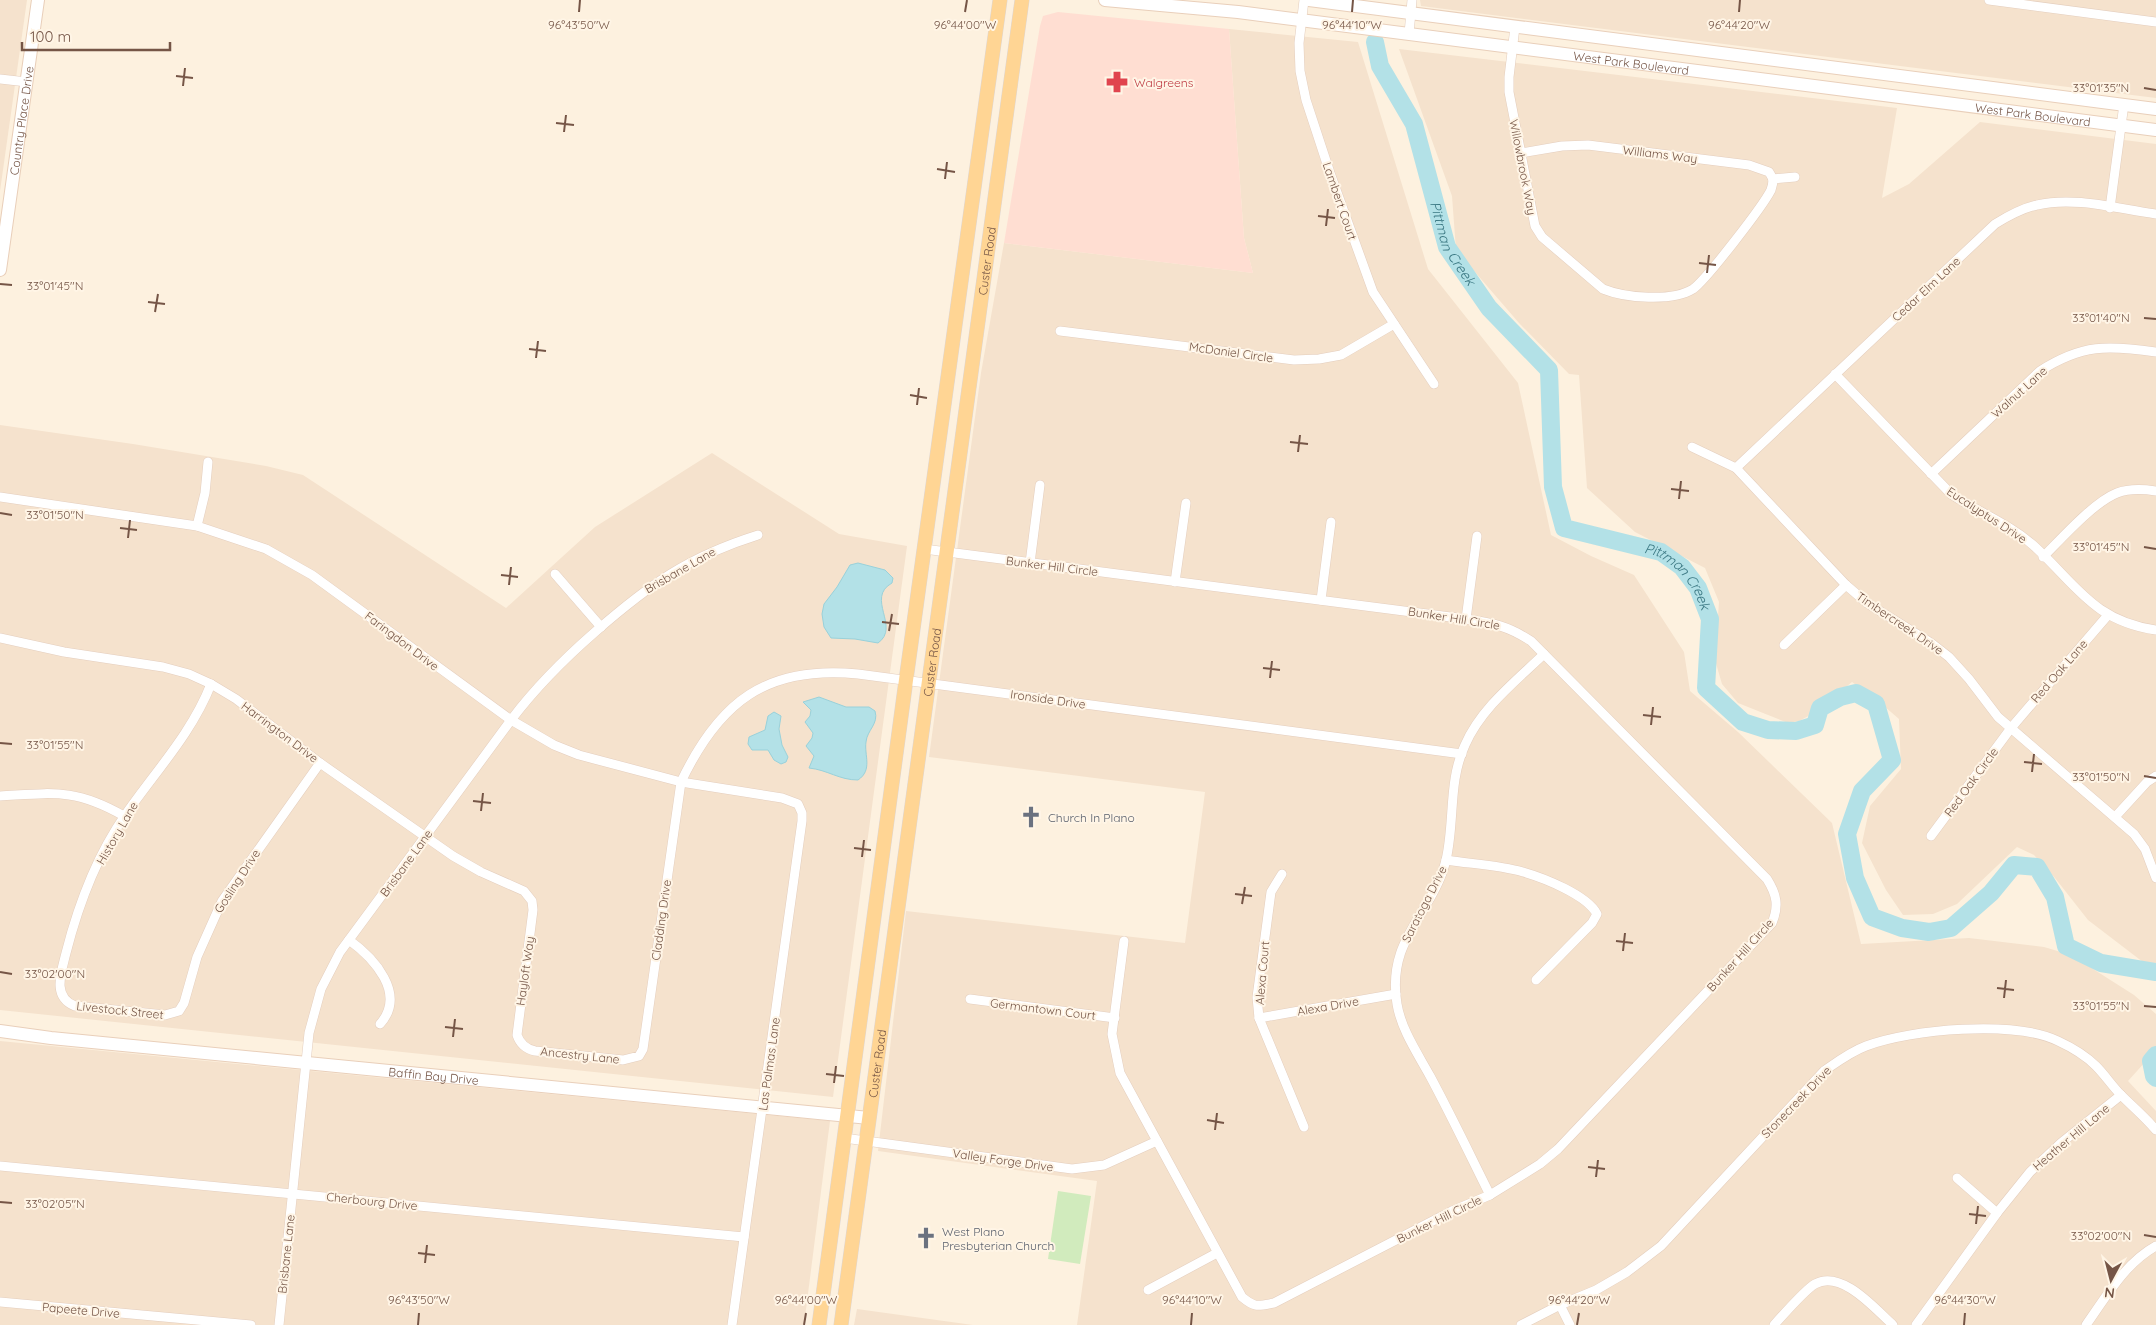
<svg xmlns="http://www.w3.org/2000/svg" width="2156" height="1325" viewBox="0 0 2156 1325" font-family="Quicksand,sans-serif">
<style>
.residential{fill:#f5e2cd}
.commercial{fill:#ffded2}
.green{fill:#d1ebbd}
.water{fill:#b3e1e7;stroke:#99d1da}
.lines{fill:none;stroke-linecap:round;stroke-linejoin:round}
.river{stroke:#b3e1e7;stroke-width:18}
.street-casing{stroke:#e4cebe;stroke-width:10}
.secondary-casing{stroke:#e9cfba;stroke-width:14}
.primary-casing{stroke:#ded6d3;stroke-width:15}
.street{stroke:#fff;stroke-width:9}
.secondary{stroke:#fff;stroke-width:12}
.primary{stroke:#ffd594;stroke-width:14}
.ticks{fill:none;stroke:#755546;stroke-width:2}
.labels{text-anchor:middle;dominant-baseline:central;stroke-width:4;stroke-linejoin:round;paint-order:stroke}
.street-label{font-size:12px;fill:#755546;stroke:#fff5e6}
.health-label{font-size:12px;fill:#be3a42;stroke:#fff5e6;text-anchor:start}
.worship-label{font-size:12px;fill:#5b616d;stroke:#fff5e6;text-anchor:start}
.water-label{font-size:14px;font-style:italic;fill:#3b7883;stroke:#fff5e6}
.ticks-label{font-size:12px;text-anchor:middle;fill:#755546;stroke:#fff5e6;stroke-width:4;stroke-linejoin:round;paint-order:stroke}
</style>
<rect width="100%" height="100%" fill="#fdf1df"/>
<g class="residential">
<path d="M0,0h27l-27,191z"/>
<path d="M1420,0h736v98l-735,-92z"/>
<path d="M1229,29l129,13 70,227 90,114 33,152 40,21 43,19 50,77 6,39 48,41 94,91 29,121 108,-6 75,9 27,8 63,40 22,19v36l-28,31 28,30v214h-1079l20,-144 -219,-30 28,-240 279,32 20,-151 -276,-35 52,-384 23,-130 249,30 -9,-35z"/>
<path d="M1399,49l498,59 -15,90 27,-14 71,-62 176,22v828l-68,-52 -33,-42 -21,-23 -17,-8 -60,57 -24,10 -30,1 -17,-25 -24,-47 8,-37 31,-37 -2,-50 -23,-20 -24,-17 -38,31 -15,8 -11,2 -50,-20 -16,-19 -7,-24 4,-58 -14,-34 -70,-36 -48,-44 -8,-113 -10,-1 -50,-51 -63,-73 -4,-54z"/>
<path d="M0,425l133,19 133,22 37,9 203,133 89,-81 117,-74 127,81 68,12 -74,551 -833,-87z"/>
<path d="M0,1041l830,80 -26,204h-804z"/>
<path d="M857,1309l116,16h-119z"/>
</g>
<path class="commercial" d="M1058,12l171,17 15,209 9,35 -249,-30 36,-217 3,-10z"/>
<path class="green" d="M1058,1191l33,5 -11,68 -32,-5z"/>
<g class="water">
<path d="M858,563l27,7 8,8 -1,5c-27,15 9,44 -14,60l-23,-4 -24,-1 -7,-11 -2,-13 2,-10 13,-17 13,-22z"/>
<path d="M819,697l27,10h23l6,4c4,13 -8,19 -9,31 -2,13 7,28 -8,38 -19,0 -30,-10 -49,-12l5,-12 -8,-10 6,-8 1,-5 -8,-11 5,-6 1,-6 -8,-8z"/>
<path d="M774,712l7,4 -2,13 3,16 6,12 -2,5 -5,2 -7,-4 -6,-10h-16l-4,-6 1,-7 16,-7 3,-14z"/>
</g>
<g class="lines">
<g class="river">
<path id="s1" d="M1375,42l5,24 34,58 33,123 42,61 60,62 4,117 11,41 97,24 21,15 16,21 12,31 -4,69 37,34 25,8 28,1 19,-6 5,-17 20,-11 16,-4 20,11 16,56 -30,31 -15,43 8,44 17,39 30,11 27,4 22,-4 40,-35 23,-28 23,2 18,30 11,49 35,17 55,9"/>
<path d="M2156,1055l-5,6 3,15 2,2"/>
</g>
<g class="street-casing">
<g id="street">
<path d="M1304,0l-5,43 1,28 6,29 24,73 43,119 61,92"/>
<path d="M1989,0l167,22"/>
<path d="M1515,27l-6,50v15l26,134 7,11 61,52c22,9 69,13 90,0 13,-9 70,-83 78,-99 1,-3 2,-7 2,-11"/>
<path d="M1409,34l3,-34"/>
<path d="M0,79l27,3"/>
<path d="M1521,153l41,-7 26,-1 161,20 20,7 4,7"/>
<path d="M1773,179l22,-2"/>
<path d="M2110,208l14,-104"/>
<path d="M1060,331l234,29 25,-1 22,-4 53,-31"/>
<path d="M1835,374l116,120c27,18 58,30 82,51 43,39 60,76 123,85"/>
<path d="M1692,447l44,21 110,117 21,18 64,40 18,14 20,22 29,38 136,117 11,15 11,29"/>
<path d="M1736,468l259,-244c13,-8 27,-16 42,-19 38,-9 81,4 119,9"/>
<path d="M1931,474l109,-103c42,-27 68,-26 116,-19"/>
<path d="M0,497l197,29 69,23 46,26 199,145 43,25 25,10 102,27 101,16 16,6 4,9v8l-70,504"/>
<path d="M197,526l8,-33 3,-31"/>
<path d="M924,549l542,70c27,4 42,7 65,22l236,238c10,16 12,27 5,44l-214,226 -18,15 -50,31 -38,16 -178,92c-16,3 -19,5 -32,-6l-122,-224 -8,-39 12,-93"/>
<path d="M2043,557c19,-19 51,-55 74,-64 13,-5 26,-4 39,-2"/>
<path d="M1030,563l10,-78"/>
<path d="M555,574l46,53"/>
<path d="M1175,582l11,-79"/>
<path d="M1321,600l10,-78"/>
<path d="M1466,619l11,-83"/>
<path d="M0,638l64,14 99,15 26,7 22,10 25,15 84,64 133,93 28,16 43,19 8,10 1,9 -16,125c3,9 9,14 18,16l88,9 16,-4 4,-7 38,-267c38,-80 85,-117 177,-108l604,80"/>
<path d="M1784,645l62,-60"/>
<path d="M211,684c-19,49 -56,88 -85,130 -29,41 -48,92 -60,139 -5,20 -14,44 9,53l90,9 14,-4 5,-8 13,-46 25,-56 98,-138"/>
<path d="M0,796c53,-3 75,-8 124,20"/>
<path d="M2115,817l32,-35 9,-6"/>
<path d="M1931,836l80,-108 97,-113"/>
<path d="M1446,860c25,4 53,5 77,12 21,6 64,23 74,42l-5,9 -56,57"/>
<path d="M1282,874l-11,18 -14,105 2,21 45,109"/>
<path d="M349,940c25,18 58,54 31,84"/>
<path d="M970,999l145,19"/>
<path d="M1259,1018l137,-24"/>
<path d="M844,1138l228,31 32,-4 53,-24"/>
<path d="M0,1166l744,71"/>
<path d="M1957,1178l40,35"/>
<path d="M1490,1195c-20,-40 -39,-80 -60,-119 -12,-22 -29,-47 -33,-72 -11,-66 36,-90 49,-144 9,-38 2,-79 19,-115 16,-37 51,-64 79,-91"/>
<path d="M1148,1290l69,-37"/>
<path d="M0,1302l251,23"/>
<path d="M1560,1305l10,20"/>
<path d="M279,1325l30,-292 12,-44 19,-37 171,-232c25,-33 53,-61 84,-88 55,-48 93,-75 163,-97"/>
<path d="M1521,1325l39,-20 36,-15 31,-18 34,-26 163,-175c13,-9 26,-19 42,-25 45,-17 148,-26 192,-5 13,6 28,15 38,25 9,9 16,20 25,29 12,12 24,22 35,35"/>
<path d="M1774,1325c8,-9 32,-36 41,-41 27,-15 61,26 78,41"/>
<path d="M1916,1325l81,-112 33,-41 31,-29 60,-48"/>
<path d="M2086,1325c20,-28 39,-62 70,-79"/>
</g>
</g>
<g class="secondary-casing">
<g id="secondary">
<path id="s2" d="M1105,0l133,12 918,118"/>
<path d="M1309,0l847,109"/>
<path id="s3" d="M0,270l38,-270"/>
<path id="s4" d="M0,1031l51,7 818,80"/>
</g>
</g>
<g class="primary-casing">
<g id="primary">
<path d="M819,1325l87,-645 94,-680"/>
<path id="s5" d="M841,1325l181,-1325"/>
</g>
</g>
<use href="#street" class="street"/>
<use href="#secondary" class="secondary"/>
<use href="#primary" class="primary"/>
</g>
<path class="ticks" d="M579,12l1,-12M965,12l2,-12M1352,12l1,-12M1739,12l1,-12M176,76l17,2M183,86l2,-18M2144,88l12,2M556,123l18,2M564,132l2,-17M937,169l18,3M945,179l2,-17M1318,216l17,2M1326,226l2,-17M1699,263l17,2M1707,273l2,-18M0,284l12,1M148,302l17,2M155,312l3,-18M2144,318l12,1M529,349l17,2M536,358l2,-17M910,395l17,3M917,405l2,-17M1290,442l18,2M1298,452l2,-17M1671,489l18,2M1679,499l2,-18M0,513l12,2M120,528l17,2M128,538l2,-18M2144,547l12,2M501,575l17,2M509,585l2,-18M882,622l17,2M889,631l3,-17M1263,668l17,2M1270,678l2,-17M1643,715l18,2M1651,725l2,-18M0,743l12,1M2024,762l18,2M2032,772l2,-18M2144,776l12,2M473,801l18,2M481,811l2,-18M854,848l17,2M862,857l2,-17M1235,894l17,2M1242,904l3,-17M1616,941l17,2M1623,951l2,-18M0,972l12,2M1997,988l17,2M2004,998l2,-18M2144,1006l12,1M445,1027l18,2M453,1037l2,-18M826,1074l18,2M834,1083l2,-17M1207,1120l17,3M1215,1130l2,-17M1588,1167l17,2M1596,1177l2,-17M0,1202l12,1M1969,1214l17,2M1976,1224l2,-18M2144,1235l12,2M418,1253l17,2M425,1263l2,-18M418,1325l1,-12M804,1325l2,-12M1191,1325l1,-12M1577,1325l2,-12M1964,1325l1,-12"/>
<defs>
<g id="pharmacy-bare" transform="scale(1.725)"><path d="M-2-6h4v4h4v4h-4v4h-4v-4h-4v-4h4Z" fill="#e0444e" stroke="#fff5e6" stroke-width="2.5" paint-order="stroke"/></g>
<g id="church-bare" transform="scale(1.725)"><path d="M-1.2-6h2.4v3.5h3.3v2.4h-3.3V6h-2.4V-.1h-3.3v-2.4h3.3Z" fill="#6b7280" stroke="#fff5e6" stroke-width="2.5" paint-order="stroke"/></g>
</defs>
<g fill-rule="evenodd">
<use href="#pharmacy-bare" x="1117" y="82"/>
<use href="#church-bare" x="1031" y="817"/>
<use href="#church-bare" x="926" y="1238"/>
</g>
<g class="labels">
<g class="street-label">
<text stroke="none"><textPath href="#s2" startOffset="530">West Park Boulevard</textPath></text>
<text stroke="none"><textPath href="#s2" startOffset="935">West Park Boulevard</textPath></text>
<text stroke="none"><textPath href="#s3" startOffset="151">Country Place Drive</textPath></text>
<text transform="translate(1660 154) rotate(7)">Williams Way</text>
<text transform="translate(1523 167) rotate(79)">Willowbrook Way</text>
<text transform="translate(1340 201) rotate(71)">Lambert Court</text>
<text stroke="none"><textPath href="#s5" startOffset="1074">Custer Road</textPath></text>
<text transform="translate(1926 289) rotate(-43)">Cedar Elm Lane</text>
<text transform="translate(1231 352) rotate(8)">McDaniel Circle</text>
<text transform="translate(2019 392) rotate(-42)">Walnut Lane</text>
<text transform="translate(1987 515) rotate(33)">Eucalyptus Drive</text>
<text transform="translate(1052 566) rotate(7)">Bunker Hill Circle</text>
<text transform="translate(680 570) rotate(-30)">Brisbane Lane</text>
<text transform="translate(1454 618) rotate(9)">Bunker Hill Circle</text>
<text transform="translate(1900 623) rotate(34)">Timbercreek Drive</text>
<text transform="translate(402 641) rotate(37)">Faringdon Drive</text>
<text stroke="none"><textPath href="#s5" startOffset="669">Custer Road</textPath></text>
<text transform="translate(2059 671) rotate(-49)">Red Oak Lane</text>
<text transform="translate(1048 699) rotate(8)">Ironside Drive</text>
<text transform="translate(280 732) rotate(37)">Harrington Drive</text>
<text transform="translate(1971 782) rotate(-54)">Red Oak Circle</text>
<text transform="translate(117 833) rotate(-60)">History Lane</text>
<text transform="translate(406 863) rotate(-54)">Brisbane Lane</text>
<text transform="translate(237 881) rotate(-57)">Gosling Drive</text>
<text transform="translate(1424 904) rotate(-63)">Saratoga Drive</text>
<text transform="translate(661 920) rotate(-82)">Cladding Drive</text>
<text transform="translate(1740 955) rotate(-48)">Bunker Hill Circle</text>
<text transform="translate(525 971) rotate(-82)">Hayloft Way</text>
<text transform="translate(1262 973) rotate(-85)">Alexa Court</text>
<text transform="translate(1328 1006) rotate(-10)">Alexa Drive</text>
<text transform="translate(1043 1009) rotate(7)">Germantown Court</text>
<text transform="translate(120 1010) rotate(6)">Livestock Street</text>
<text transform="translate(580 1055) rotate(6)">Ancestry Lane</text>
<text transform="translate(769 1064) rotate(-82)">Las Palmas Lane</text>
<text stroke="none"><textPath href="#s5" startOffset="264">Custer Road</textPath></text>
<text stroke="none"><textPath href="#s4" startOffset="436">Baffin Bay Drive</textPath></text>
<text transform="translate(1796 1102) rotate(-46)">Stonecreek Drive</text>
<text transform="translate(2071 1137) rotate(-40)">Heather Hill Lane</text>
<text transform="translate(1003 1160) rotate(8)">Valley Forge Drive</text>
<text transform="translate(372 1201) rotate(6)">Cherbourg Drive</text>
<text transform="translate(1439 1219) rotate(-26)">Bunker Hill Circle</text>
<text transform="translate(286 1254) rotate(-84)">Brisbane Lane</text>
<text transform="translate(81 1310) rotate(5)">Papeete Drive</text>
</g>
<g class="health-label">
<text x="1134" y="82">Walgreens</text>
</g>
<g class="worship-label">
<text x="1048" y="817">Church In Plano</text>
<text x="942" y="1231">West Plano<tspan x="942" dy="14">Presbyterian Church</tspan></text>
</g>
<g class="water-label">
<text stroke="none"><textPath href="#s1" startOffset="218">Pittman Creek</textPath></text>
<text stroke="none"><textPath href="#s1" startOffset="668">Pittman Creek</textPath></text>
</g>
</g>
<g class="ticks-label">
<text x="579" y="29">96°43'50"W</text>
<text x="965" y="29">96°44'00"W</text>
<text x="1352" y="29">96°44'10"W</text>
<text x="1739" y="29">96°44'20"W</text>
<text x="2101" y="92">33°01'35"N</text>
<text x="55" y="290">33°01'45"N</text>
<text x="2101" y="322">33°01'40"N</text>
<text x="55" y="519">33°01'50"N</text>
<text x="2101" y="551">33°01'45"N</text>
<text x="55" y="749">33°01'55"N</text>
<text x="2101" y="781">33°01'50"N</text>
<text x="55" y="978">33°02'00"N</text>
<text x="2101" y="1010">33°01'55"N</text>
<text x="55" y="1208">33°02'05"N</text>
<text x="2101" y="1240">33°02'00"N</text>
<text x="419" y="1304">96°43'50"W</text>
<text x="806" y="1304">96°44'00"W</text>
<text x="1192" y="1304">96°44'10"W</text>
<text x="1579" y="1304">96°44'20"W</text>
<text x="1965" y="1304">96°44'30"W</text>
</g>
<g transform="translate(2111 1280) rotate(187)" stroke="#fff5e6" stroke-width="4" paint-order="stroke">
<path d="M0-4L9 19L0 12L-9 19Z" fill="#755546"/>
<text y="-8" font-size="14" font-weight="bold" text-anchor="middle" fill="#755546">N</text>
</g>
<path d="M22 42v8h148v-8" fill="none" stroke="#755546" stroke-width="2.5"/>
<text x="30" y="42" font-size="15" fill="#755546" stroke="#fff5e6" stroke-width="4" paint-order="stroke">100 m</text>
</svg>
